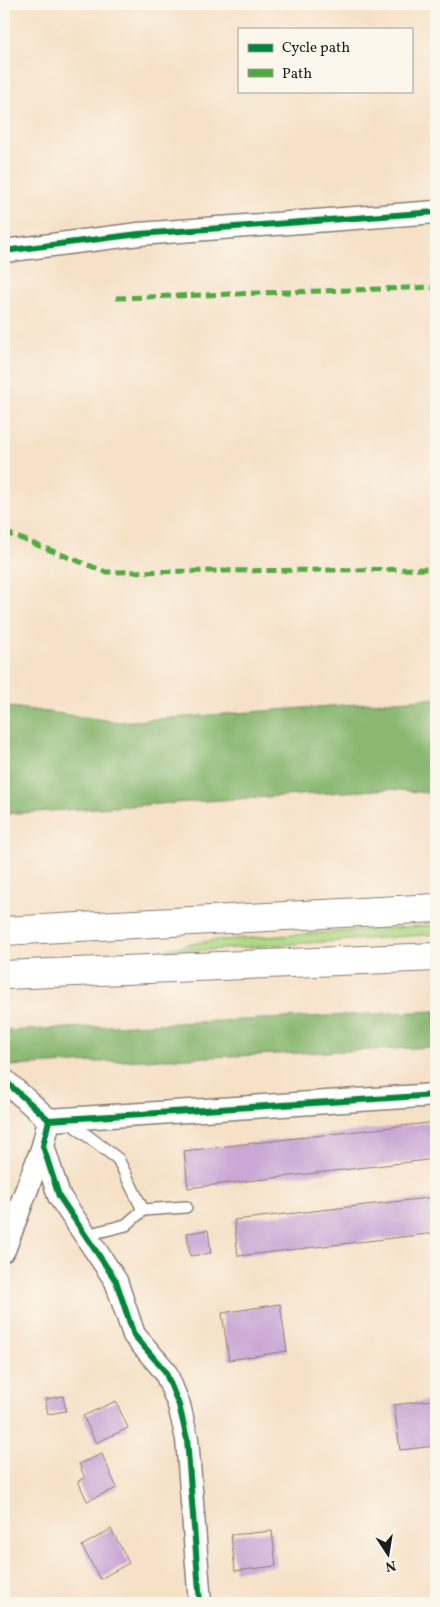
<svg xmlns="http://www.w3.org/2000/svg" width="440" height="1607" viewBox="0 0 440 1607" font-family="Vollkorn,serif">
<style>
.green{fill:#add884;stroke:#647a50}
.forest{fill:#8ab872;stroke:#536a47}
.building{fill:#caa7d5}
.lines{fill:none;stroke-linecap:round;stroke-linejoin:round}
.service-casing{stroke:#897e72;stroke-width:14}
.minor-casing{stroke:#897e72;stroke-width:25}
.trunk-casing{stroke:#897e72;stroke-width:30}
.service{stroke:#fff;stroke-width:11}
.minor{stroke:#fff;stroke-width:22}
.trunk{stroke:#fff;stroke-width:28}
.quiet{stroke:#52a943;stroke-width:5;stroke-dasharray:10 5;stroke-linecap:butt}
.cycleway-casing{stroke:#fbf7ec;stroke-width:9}
.cycleway{stroke:#00873e;stroke-width:6}
</style>
<rect width="100%" height="100%" fill="#fbf7ec"/>
<filter id="ink" filterUnits="userSpaceOnUse"><feTurbulence type="fractalNoise" baseFrequency=".02" numOctaves="2"/><feDisplacementMap in="SourceGraphic" scale="10" xChannelSelector="R" yChannelSelector="G"/><feConvolveMatrix kernelMatrix="1 2 1 2 8 2 1 2 1" color-interpolation-filters="sRGB"/></filter>
<filter id="wash" filterUnits="userSpaceOnUse"><feTurbulence type="fractalNoise" baseFrequency=".0096" numOctaves="4" result="noise"/><feDisplacementMap in="SourceGraphic" scale="20" xChannelSelector="R" yChannelSelector="G"/><feGaussianBlur stdDeviation="1.12" result="paint"/><feColorMatrix in="noise" values="0 0 0 0 0 0 0 0 0 0 0 0 0 0 0 0 0 1.4 0 .05"/><feComposite in="paint" operator="in"/></filter>
<g filter="url(#wash)">
<rect width="100%" height="100%" fill="#f6e1c7"/>
<path class="green" d="M436,925v9l-229,16h-46l48,-9z"/>
<g class="forest">
<path d="M436,698v96l-45,-5 -387,25v-108l115,16z"/>
<path d="M436,1011v36l-429,19 -3,-13v-22z"/>
</g>
<g id="blocks">
<g class="building">
<path d="M436,1122v37l-248,29 -4,-37z"/>
<path d="M436,1197v36l-198,23 -4,-36z"/>
<path d="M208,1230l3,23 -21,3 -3,-23z"/>
<path d="M280,1304l7,47 -58,9 -7,-47z"/>
<path d="M63,1396l3,15 -18,3 -3,-15z"/>
<path d="M432,1400l4,46 -36,4 -6,-45z"/>
<path d="M116,1401l12,27 -32,15 -13,-27z"/>
<path d="M102,1454l15,34 -30,13 -9,-20 7,-3 -6,-14z"/>
<path d="M111,1529l18,34 -29,16 -18,-33z"/>
<path d="M272,1531l4,35 -41,5 -4,-36z"/>
</g>
</g>
</g>
<g filter="url(#ink)">
<use href="#blocks" fill-opacity="0" stroke="#897e72" stroke-width="1"/>
<g class="lines">
<g class="service-casing">
<g id="service">
<path d="M68,1121l50,38 25,51 -17,15 -40,10"/>
<path d="M143,1210l43,-3"/>
</g>
</g>
<g class="minor-casing">
<g id="minor">
<path d="M4,251l135,-17 297,-22"/>
<path d="M4,1080l45,40 387,-25"/>
<path d="M49,1120l-6,26 16,50 57,85 18,54 31,36 14,34 8,34 13,164"/>
<path d="M4,1250l39,-104"/>
</g>
</g>
<g class="trunk-casing">
<g id="trunk">
<path d="M4,931l432,-23"/>
<path d="M4,975l432,-18"/>
</g>
</g>
<use href="#service" class="service"/>
<use href="#minor" class="minor"/>
<use href="#trunk" class="trunk"/>
<g class="quiet">
<path d="M116,298l320,-11"/>
<path d="M4,532l102,40 330,-3"/>
</g>
<g class="cycleway-casing">
<g id="cycleway">
<path d="M4,251l135,-17 297,-22"/>
<path d="M4,1080l45,40 387,-25"/>
<path d="M49,1120l-6,26 16,50 57,85 18,54 31,36 14,34 8,34 13,164"/>
</g>
</g>
<use href="#cycleway" class="cycleway"/>
</g>
</g>
<rect width="440" height="1607" fill="none" stroke="#fbf7ec" stroke-width="20"/>
<rect x="238" y="28" width="175" height="65" fill="#fbf7ec" stroke="#a29f99"/>
<rect x="248" y="44" width="25" height="8" fill="#00873e" stroke="#a29f99"/>
<text x="282" y="52" font-size="15" fill="#1c1c1c">Cycle path</text>
<rect x="248" y="69" width="25" height="8" fill="#52a943" stroke="#a29f99"/>
<text x="282" y="78" font-size="15" fill="#1c1c1c">Path</text>
<g transform="translate(388 1554) rotate(168)" stroke="#fbf7ec" stroke-width="4" paint-order="stroke">
<path d="M0-4L9 19L0 12L-9 19Z" fill="#1c1c1c"/>
<text y="-8" font-size="14" font-weight="bold" text-anchor="middle" fill="#1c1c1c">N</text>
</g>
</svg>
